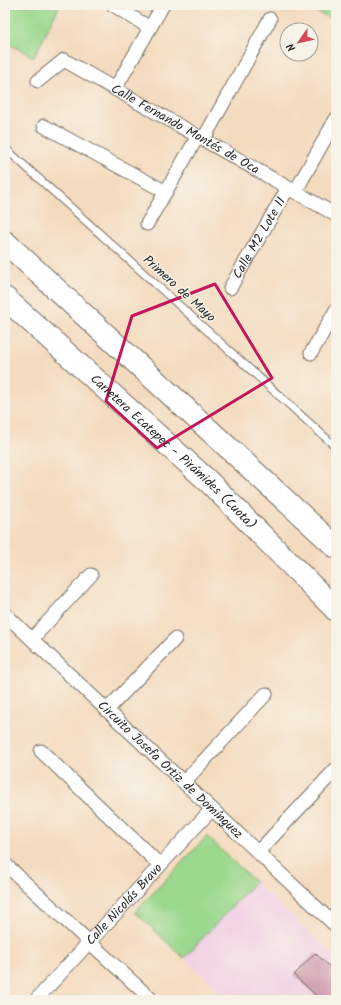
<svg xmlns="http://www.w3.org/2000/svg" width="341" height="1005" viewBox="0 0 341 1005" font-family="Kalam,sans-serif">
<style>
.built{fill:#f1d0e4}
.green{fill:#9ad88d;stroke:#62825c}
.building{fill:#ce96ac}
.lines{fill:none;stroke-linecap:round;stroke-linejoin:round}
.service-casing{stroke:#71695f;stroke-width:9}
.minor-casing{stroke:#71695f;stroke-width:15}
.motorway-casing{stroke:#71695f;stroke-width:24}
.service{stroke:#fff;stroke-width:7}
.minor{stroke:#fff;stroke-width:13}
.motorway{stroke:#fff;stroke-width:22}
.marked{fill:none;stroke:#c2185b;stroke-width:3;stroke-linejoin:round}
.labels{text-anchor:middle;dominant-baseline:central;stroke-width:3;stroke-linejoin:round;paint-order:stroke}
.street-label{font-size:13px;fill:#2b2b2b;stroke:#f7f3e8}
</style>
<rect width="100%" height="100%" fill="#f7f3e8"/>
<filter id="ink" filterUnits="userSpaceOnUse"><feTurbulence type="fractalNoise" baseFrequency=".025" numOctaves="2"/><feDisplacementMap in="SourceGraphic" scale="8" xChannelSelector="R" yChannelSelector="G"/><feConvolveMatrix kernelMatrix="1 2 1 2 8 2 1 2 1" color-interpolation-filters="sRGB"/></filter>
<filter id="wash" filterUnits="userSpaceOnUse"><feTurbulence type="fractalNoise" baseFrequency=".012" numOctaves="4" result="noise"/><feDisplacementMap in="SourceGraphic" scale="16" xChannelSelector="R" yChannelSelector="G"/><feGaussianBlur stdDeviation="0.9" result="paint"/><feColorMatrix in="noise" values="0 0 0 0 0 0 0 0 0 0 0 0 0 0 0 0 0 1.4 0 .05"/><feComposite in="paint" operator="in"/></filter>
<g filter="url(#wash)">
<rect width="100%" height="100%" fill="#f4dbbf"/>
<path class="built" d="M255,882l81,75v43h-107l-45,-42z"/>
<g class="green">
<path d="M5,5h55l-26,52 -29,-15z"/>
<path d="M302,5h34v16z"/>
<path d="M207,836l48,46 -71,76 -49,-46z"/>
</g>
<g id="blocks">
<path class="building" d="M315,953l21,20v27h-15l-27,-25z"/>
</g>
</g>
<g filter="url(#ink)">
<use href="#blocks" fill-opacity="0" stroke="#71695f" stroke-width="1"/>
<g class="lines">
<g class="service-casing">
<path id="service" d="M5,148l331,299"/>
</g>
<g class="minor-casing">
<g id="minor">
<path d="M113,5l37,23"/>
<path id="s1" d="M38,81l26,-21 272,155"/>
<path d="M115,89l48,-84"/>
<path d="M44,126l122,66"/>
<path d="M203,140l67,-121"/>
<path d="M295,192l41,-73"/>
<path d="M147,224l51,-88"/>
<path id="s2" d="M230,288l58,-100"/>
<path d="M311,353l25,-43"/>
<path id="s3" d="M5,614l331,312"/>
<path d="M32,639l59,-64"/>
<path d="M107,710l68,-71"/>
<path d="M41,751l119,114"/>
<path d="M184,782l82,-88"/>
<path d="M258,852l78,-83"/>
<path d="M5,864l147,136"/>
<path id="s4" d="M36,1000l176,-191"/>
</g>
</g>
<g class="motorway-casing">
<g id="motorway">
<path d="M5,242l331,305"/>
<path id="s5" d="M5,298l203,183 128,129"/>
</g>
</g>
<use href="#service" class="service"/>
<use href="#minor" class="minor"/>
<use href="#motorway" class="motorway"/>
</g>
</g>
<path class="marked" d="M215,284l57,94 -115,70 -51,-47 26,-85z"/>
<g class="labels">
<g class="street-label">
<text stroke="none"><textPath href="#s1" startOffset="173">Calle Fernando Montés de Oca</textPath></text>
<text stroke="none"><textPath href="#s2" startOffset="58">Calle M2 Lote 11</textPath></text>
<text transform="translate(179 289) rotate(42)">Primero de Mayo</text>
<text stroke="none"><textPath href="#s5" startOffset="228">Carretera Ecatepec - Pirámides (Cuota)</textPath></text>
<text stroke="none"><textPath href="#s3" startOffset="227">Circuito Josefa Ortiz de Domínguez</textPath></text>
<text stroke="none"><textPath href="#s4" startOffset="130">Calle Nicolás Bravo</textPath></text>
</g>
</g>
<rect width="341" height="1005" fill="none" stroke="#f7f3e8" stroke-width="20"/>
<g transform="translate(299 42) rotate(236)"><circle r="19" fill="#f7f3e8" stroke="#a5a39c"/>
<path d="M0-3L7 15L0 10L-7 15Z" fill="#d1495b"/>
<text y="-6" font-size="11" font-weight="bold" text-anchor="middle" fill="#2b2b2b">N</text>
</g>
</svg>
